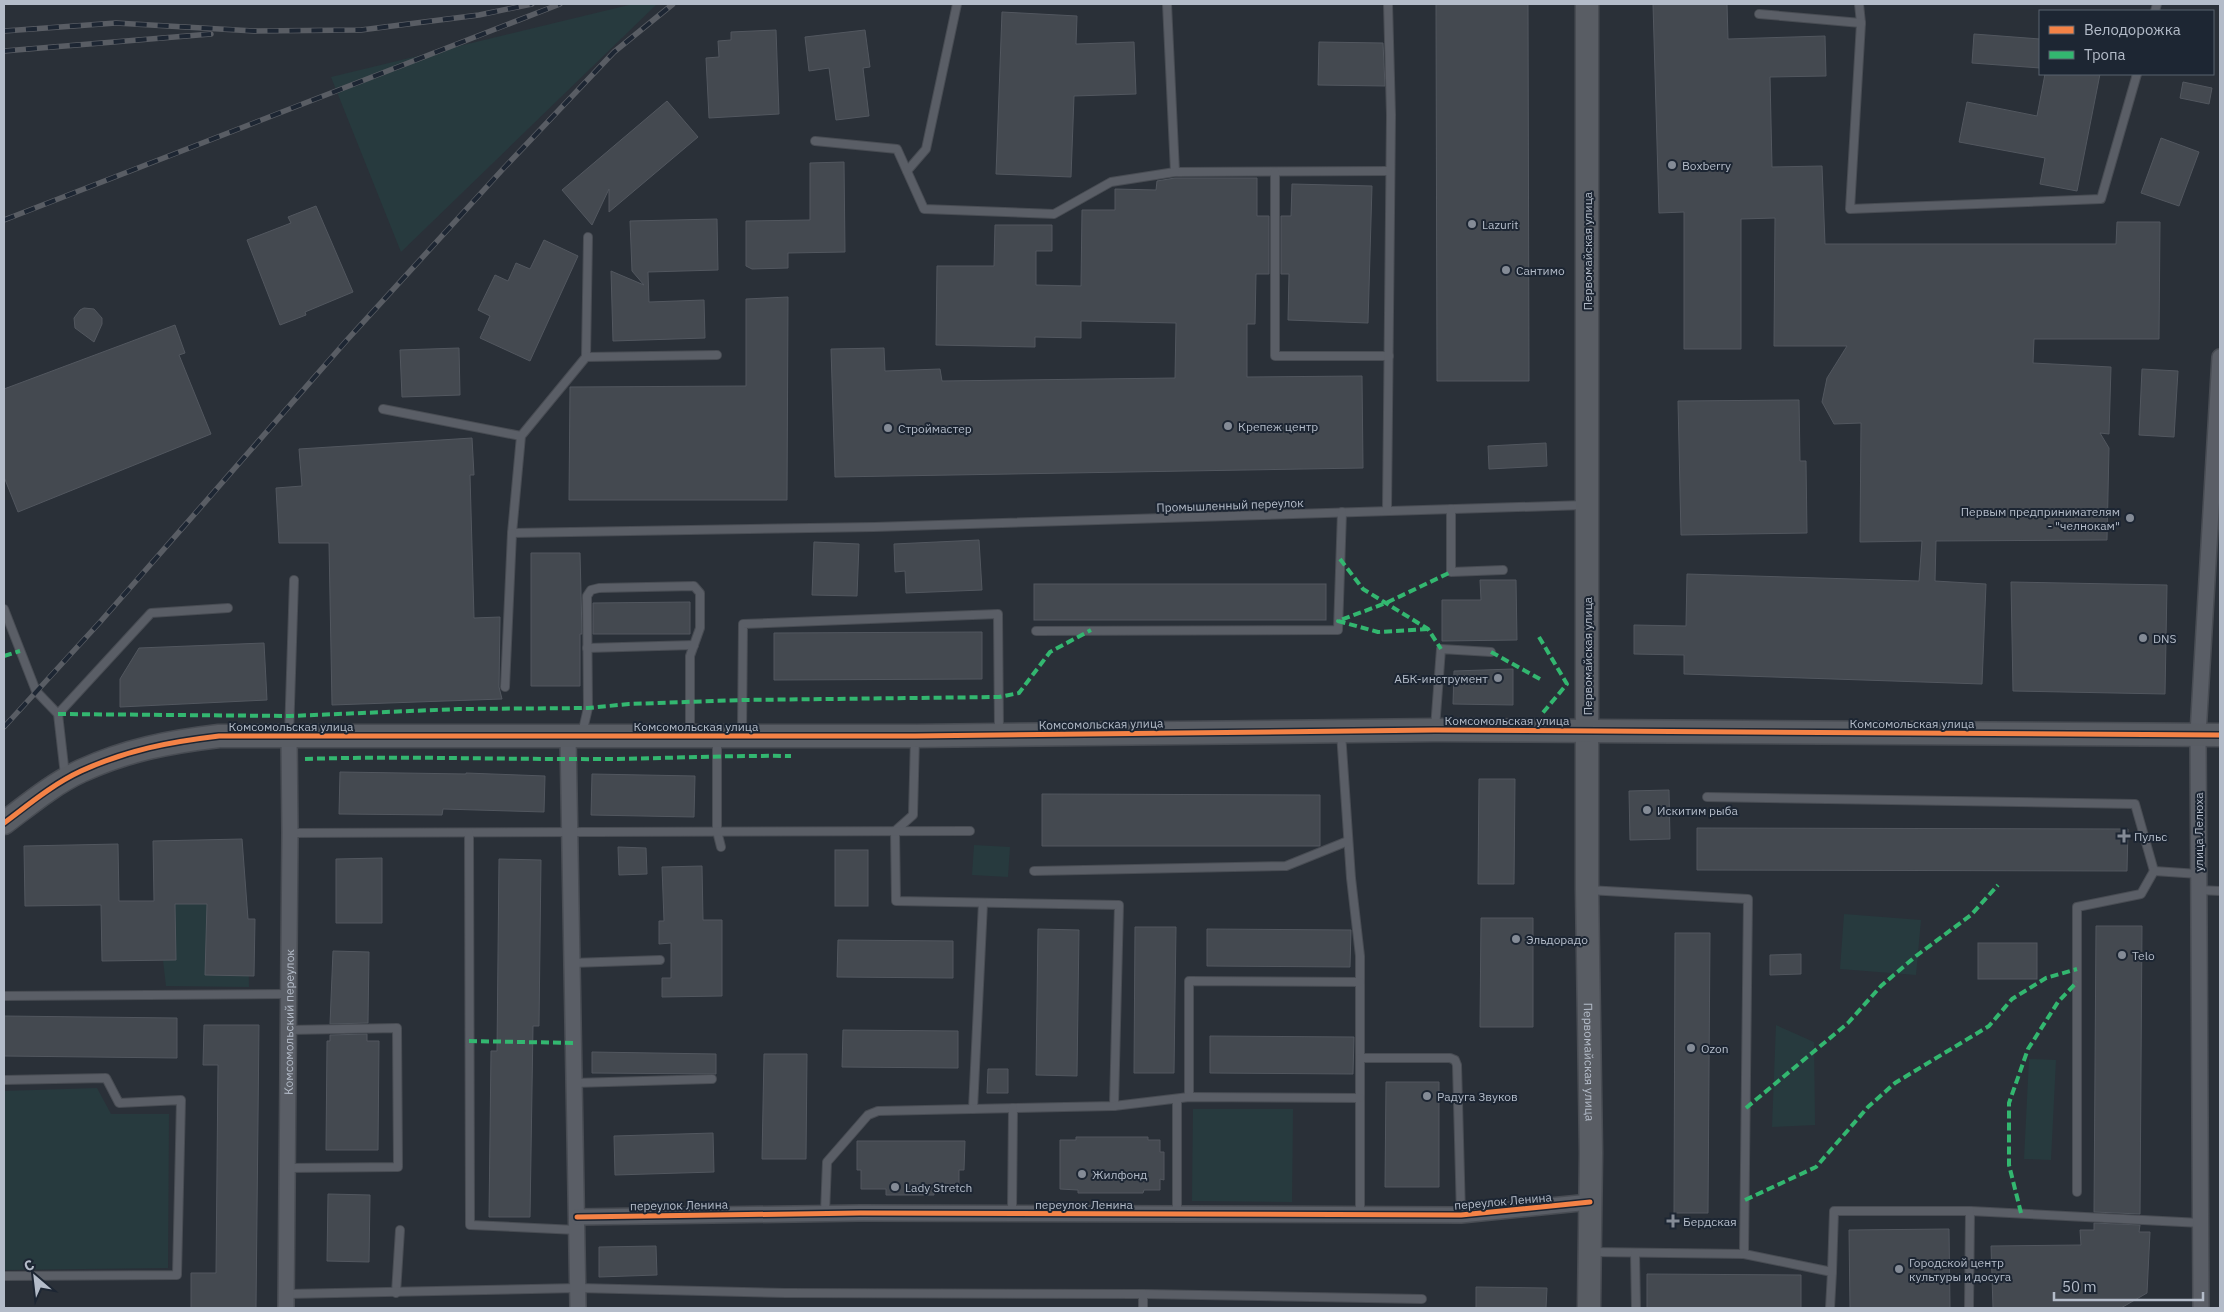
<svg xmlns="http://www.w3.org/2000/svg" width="2224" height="1312" viewBox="0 0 2224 1312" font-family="'IBM Plex Sans',sans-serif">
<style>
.green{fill:#273a3e}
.building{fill:#444950;stroke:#52575f}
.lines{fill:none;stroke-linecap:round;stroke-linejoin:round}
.lane-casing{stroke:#484c53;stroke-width:10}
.street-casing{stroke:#484c53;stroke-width:18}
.secondary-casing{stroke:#484c53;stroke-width:25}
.lane{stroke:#5a5e66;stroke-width:8}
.street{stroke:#5a5e66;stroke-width:15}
.secondary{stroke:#595d64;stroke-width:22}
.rail-casing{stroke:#595d64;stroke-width:5.5}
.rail{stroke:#1d2633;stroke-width:4;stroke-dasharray:11;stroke-linecap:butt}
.quiet{stroke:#33b770;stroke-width:4;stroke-dasharray:8 4;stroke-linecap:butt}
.cycleway-casing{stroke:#1d2633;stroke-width:8}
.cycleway{stroke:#f48246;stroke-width:5}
.poi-dot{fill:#848b96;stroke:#1d2633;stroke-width:2}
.labels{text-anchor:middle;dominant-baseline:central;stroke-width:4;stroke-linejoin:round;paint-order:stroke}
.poi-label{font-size:12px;fill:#b4bcc9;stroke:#1d2633;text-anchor:start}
.street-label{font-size:12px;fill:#b4bcc9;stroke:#1d2633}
</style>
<rect width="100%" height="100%" fill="#2a3038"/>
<g class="green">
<path d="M633,4h24l-256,248 -70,-175z"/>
<path d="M974,845l36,2 -2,30 -36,-2z"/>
<path d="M247,903l2,84 -83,-1 -3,-26 12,-56z"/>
<path d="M1844,914l77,6 -5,55 -76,-6z"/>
<path d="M1776,1025l38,17 1,83 -43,2z"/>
<path d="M2029,1059l27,1 -5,100 -27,-1z"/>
<path d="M97,1088l14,26h58l-1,154 -164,2v-179z"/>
<path d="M1193,1109h100l-1,93 -100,-1z"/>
</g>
<g class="building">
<path d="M1436,4h92l1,377h-92z"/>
<path d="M1653,4h74l1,35 97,-3 1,40 -56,1 2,90 50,-1 3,78h291l1,-22h43l-1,117h-125l-1,24 78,4 -2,67 -9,-1 9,15 -2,92 -171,1 -1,40 51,3 -4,100 -298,-10v-19l-50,-1v-29l52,1 1,-52 232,7 3,-40 -62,1 1,-119 -27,1 -12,-22 5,-24 20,-32h-73l1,-128 -34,1v130h-57v-137l-25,1z"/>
<path d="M1002,12l75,4 -1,28 58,-2 2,52 -62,2 -3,81 -75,-3z"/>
<path d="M776,30l3,84 -70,4 -3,-60 13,-1 -1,-16 13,-1v-8z"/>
<path d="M865,30l5,37 -7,1 6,48 -33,4 -7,-52 -20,3 -4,-34z"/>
<path d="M1974,34l66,5v29l-68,-5z"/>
<path d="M1319,42l64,1 2,43 -67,-1z"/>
<path d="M2045,74h55l-23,117 -37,-7 5,-26 -86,-16 8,-40 70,14z"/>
<path d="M2183,82l29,6 -3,16 -29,-6z"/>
<path d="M667,101l31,36 -89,75v-23l-17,36 -30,-35z"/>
<path d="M2161,138l38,14 -20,54 -38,-13z"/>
<path d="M844,162l1,90 -57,1v15l-36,1 -6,-3v-45l64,-1v-57z"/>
<path d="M1175,178h82v38h12v58h-13l-1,50h-8v53l115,-1 1,92 -528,9 -4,-128 53,-1 1,23 55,-2 2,12 233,-3 1,-55 -95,-2v17l-46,-1v10l-99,-2 1,-79h57l1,-41h57v26h-16v34l45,1 1,-76h33v-21l41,1 1,-9z"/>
<path d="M1292,184l80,2 -4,137 -80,-3 1,-46h-8v-58h10z"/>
<path d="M316,206l37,86 -48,20 1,3 -26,10 -33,-85 44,-17 -3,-6z"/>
<path d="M717,219l1,51 -70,2 1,30 55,-2 1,38 -92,3 -2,-70 33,14 -12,-14 -2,-50z"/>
<path d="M544,240l34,16 -48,105 -50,-23 10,-22 -12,-6 17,-35 13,6 8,-18 14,6z"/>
<path d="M788,297l-1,203h-218l1,-113 176,-1v-87z"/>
<path d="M84,308l10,1 8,9v6l-8,18 -19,-14 -1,-10 6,-8z"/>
<path d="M175,325l10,28 -6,2 32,79 -193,78 -14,-35v-88z"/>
<path d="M459,348l1,47 -58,2 -2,-47z"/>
<path d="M2142,369l36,2 -4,66 -35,-2z"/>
<path d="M1799,400l1,61h6l1,72 -126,2 -3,-134z"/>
<path d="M472,438l2,37h-4l4,143 26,-1 -1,70 3,12 -170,6 -3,-162h-50l-3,-55 26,-2 -3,-37z"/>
<path d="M1546,443l1,23 -58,3 -1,-23z"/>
<path d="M979,540l3,50 -76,3 -1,-22 -10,1 -1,-28z"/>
<path d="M814,542l45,2 -2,52 -45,-1z"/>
<path d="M531,553h49l2,81h-2v52h-49z"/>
<path d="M1480,580h36l1,60 -75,1v-41h39z"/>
<path d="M2011,582l156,3 -2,109 -152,-3z"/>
<rect x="1034" y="584" width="292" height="36"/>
<path d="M690,602v32h-97v-31z"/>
<path d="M982,632v47l-208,1v-47z"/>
<path d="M264,643l3,57 -147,7v-28l19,-31z"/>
<path d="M1513,669v36l-60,-1 1,-33z"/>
<path d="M340,772l126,2v-1l79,3 -1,36 -101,-3 -1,6 -103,-1z"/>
<path d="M592,774l103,2 -1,41 -103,-2z"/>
<path d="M1479,779h36l-1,105h-36z"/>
<path d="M1669,790l1,49 -40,1 -1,-49z"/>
<path d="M1042,794l278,1v51h-278z"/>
<path d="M1697,828l431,1 -1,42 -430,-1z"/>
<path d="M242,839l6,80h7l-1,57 -49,-1 2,-71h-32l1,56 -74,1 -1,-56 -76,1 -1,-60 94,-2 1,57h35l-1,-60z"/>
<path d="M618,847l28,1 1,26 -28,1z"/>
<rect x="835" y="850" width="33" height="56"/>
<path d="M382,858v65h-46v-64z"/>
<path d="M499,859l42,1 -2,166h-6l-3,191h-41l2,-166h6z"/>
<path d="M702,866l1,54h19v76l-60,1v-19h9v-35l-12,1v-23h5l-2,-54z"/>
<path d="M1481,918h52v109h-53z"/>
<path d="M2096,926h46l-2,288 -46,-2z"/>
<path d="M1135,927h41l-2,146h-40z"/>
<path d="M1038,929l41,1 -2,146 -41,-1z"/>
<path d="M1207,929l144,1 -1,37 -143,-1z"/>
<path d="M1675,933h35l-2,280h-34z"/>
<path d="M838,940l115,1v37l-116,-1z"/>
<rect x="1978" y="943" width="59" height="36"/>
<path d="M333,951l36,1 -1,71 -38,1z"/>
<path d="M1801,954v20l-31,1v-20z"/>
<path d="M4,1016l173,2v40l-173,-2z"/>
<path d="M204,1025h55l-3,283h-65v-35h25l2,-208h-15z"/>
<path d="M843,1030l115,1v37l-116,-1z"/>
<path d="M367,1034v7h12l-1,109h-52l1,-109h3v-6z"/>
<path d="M1210,1036l144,1 -1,37 -143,-1z"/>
<path d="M592,1052l124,2v20l-124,-1z"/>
<path d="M764,1054h43l-1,105h-44z"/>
<path d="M988,1069h20v24h-21z"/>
<path d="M1386,1082h53v105h-54z"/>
<path d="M713,1133l1,39 -99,3 -1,-39z"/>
<path d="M1076,1137h72v3h12v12h4v28l-4,-1v11h-16l-1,3h-65v-3l-18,-1v-49h16z"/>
<path d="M857,1141h108l-1,29h-5v19h-25v6h-48v-6h-25v-19h-4z"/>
<path d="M328,1194l42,1 -1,67 -42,-1z"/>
<path d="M2094,1223l46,2 -1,7h11l-3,61 -26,15h-128l-2,-62 90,-1 -1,-15h14z"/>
<path d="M1949,1229l1,79h-100l-1,-78z"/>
<path d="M656,1246l1,29 -58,2v-30z"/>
<path d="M1647,1274l154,1v33h-154z"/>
<path d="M1476,1287l71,1 -1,20h-70z"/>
</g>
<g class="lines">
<g class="lane-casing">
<g id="lane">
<path d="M1167,4l8,168 215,-1"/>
<path d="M1859,4l2,19"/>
<path d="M2155,11l2,-7"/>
<path d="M1759,14l102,9 -11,186 251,-10 36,-125"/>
<path d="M815,141l82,8 27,60 130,5 57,-32 64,-10"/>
<path d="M907,171l19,-22 31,-145"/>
<path d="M1275,172v184h114"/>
<path d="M588,237l-2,120 -65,79 -9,97 362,-6 711,-22"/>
<path d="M586,357l131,-2"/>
<path d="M383,409l138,27"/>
<path d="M1451,509v63l52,-2"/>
<path d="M1387,511l4,-396 -3,-111"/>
<path d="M4,609l32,82 22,23 7,61"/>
<path d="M1036,631l302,-1 4,-118"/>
<path d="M587,648l107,-3"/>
<path d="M505,687l7,-154"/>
<path d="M58,714l93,-101 77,-5"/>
<path d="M1435,728l6,-79 50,3"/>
<path d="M1341,733l10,145 9,78v259"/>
<path d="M582,734l6,-26 -1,-112 4,-6 8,-2 95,-2 6,7v35l-10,28v78"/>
<path d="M742,734l1,-110 255,-10 1,118"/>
<path d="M289,735l5,-155"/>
<path d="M717,738v93l4,16"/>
<path d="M915,738l-2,77 -18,16 1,70 223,4 -5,201"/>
<path d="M1707,797l428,7 19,67"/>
<path d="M290,833l680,-2"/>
<path d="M469,833l1,392 107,5"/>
<path d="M1034,871l252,-5 62,-25"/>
<path d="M1588,890l160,9 -4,355"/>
<path d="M2199,890l21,1"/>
<path d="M572,963l88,-3"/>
<path d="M4,996l284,-2"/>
<path d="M1360,1058h90l5,2 2,5 4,150"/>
<path d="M4,1080l102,-2 13,25 62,-3 -4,175 -173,1"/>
<path d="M574,1083l138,-4"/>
<path d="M1189,1097v-116l171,1"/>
<path d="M973,1109l10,-206"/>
<path d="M287,1168l111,-1 -1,-139 -109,2"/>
<path d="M2077,1192v-285l64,-13 13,-23 45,3"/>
<path d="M1970,1211l231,12"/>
<path d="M825,1213l2,-51 41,-47 10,-4 236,-5 75,-9 171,1"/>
<path d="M1012,1213l1,-105"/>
<path d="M1177,1214v-115"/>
<path d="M1592,1252l152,2 88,18 -2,36"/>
<path d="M1635,1253l1,55"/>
<path d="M1832,1272l2,-61h136l-1,97"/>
<path d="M396,1293l4,-63"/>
<path d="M286,1294l292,-6 208,5 357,1 279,5"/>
<path d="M1143,1294v14"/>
</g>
</g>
<g class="street-casing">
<g id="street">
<path d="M568,736l10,572"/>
<path d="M577,1217l283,-4 601,2 129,-13"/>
<path id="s1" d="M286,1308l4,-475 -1,-97"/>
<path d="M2201,1308l-3,-574 22,-377"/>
</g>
</g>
<g class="secondary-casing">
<g id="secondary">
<path id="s2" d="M1587,4v886l4,263 -2,155"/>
<path d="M4,823c24,-18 49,-39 77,-52 46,-21 88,-29 138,-35h696l520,-6 785,5"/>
</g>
</g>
<use href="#lane" class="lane"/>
<use href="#street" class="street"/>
<use href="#secondary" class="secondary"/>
<g class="rail-casing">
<g id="rail">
<path d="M4,31l112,-8 138,8 107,-1 118,-15 53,-11"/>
<path d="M4,51l207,-17"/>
<path d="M4,220l556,-216"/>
<path d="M4,727l97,-106 246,-281 156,-171 111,-117 59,-48"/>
</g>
</g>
<use href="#rail" class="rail"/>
<g class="quiet">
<path d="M1340,559l23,30 65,40 13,20"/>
<path d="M1428,629l-50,3 -40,-11 48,-18 65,-31"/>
<path d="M1539,637l28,47 -26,31"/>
<path d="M1491,652l49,27"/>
<path d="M4,656l16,-5"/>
<path d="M58,714l232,2 169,-7 129,-1 41,-4 113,-4 257,-3 20,-4 31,-41 41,-22"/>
<path d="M305,759c87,-3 174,0 262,0 75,1 149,-4 224,-3"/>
<path d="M469,1041l105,2"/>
<path d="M1746,1108l102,-85 33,-37 35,-30 55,-41 27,-30"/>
<path d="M1745,1200l71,-33 52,-60 27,-24 94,-57 23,-27 34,-21 31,-9"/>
<path d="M2021,1213l-12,-48v-62l19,-54 30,-47 19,-20"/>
</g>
<g class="cycleway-casing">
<g id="cycleway">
<path d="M4,823c24,-18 49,-39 77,-52 46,-21 88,-29 138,-35h696l520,-6 785,5"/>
<path d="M577,1217l283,-4 601,2 129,-13"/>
</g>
</g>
<use href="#cycleway" class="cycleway"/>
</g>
<g class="poi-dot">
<circle cx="1672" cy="165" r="5"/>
<circle cx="1472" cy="224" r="5"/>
<circle cx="1506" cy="270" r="5"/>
<circle cx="1228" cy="426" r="5"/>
<circle cx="888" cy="428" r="5"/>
<circle cx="2130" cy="518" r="5"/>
<circle cx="2143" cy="638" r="5"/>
<circle cx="1498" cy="678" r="5"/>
<circle cx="1647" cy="810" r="5"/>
<path d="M2121.5 828.5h5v5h5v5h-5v5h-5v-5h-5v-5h5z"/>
<circle cx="1516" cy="939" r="5"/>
<circle cx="2122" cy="955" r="5"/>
<circle cx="1691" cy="1048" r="5"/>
<circle cx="1427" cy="1096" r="5"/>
<circle cx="1082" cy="1174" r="5"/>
<circle cx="895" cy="1187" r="5"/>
<path d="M1670.5 1213.5h5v5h5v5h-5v5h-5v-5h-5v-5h5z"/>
<circle cx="1899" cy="1269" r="5"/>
</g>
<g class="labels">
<g class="poi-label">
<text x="1682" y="165">Boxberry</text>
<text x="1482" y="224">Lazurit</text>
<text x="1516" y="270">Сантимо</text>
<text x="1238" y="426">Крепеж центр</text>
<text x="898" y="428">Строймастер</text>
<text x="2120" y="511" text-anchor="end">Первым предпринимателям<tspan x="2120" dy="14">- "челнокам"</tspan></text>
<text x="2153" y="638">DNS</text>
<text x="1488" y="678" text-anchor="end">АБК-инструмент</text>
<text x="1657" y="810">Искитим рыба</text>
<text x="2134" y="836">Пульс</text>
<text x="1526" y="939">Эльдорадо</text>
<text x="2132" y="955">Telo</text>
<text x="1701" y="1048">Ozon</text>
<text x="1437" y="1096">Радуга Звуков</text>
<text x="1092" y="1174">Жилфонд</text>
<text x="905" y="1187">Lady Stretch</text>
<text x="1683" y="1221">Бердская</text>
<text x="1909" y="1262">Городской центр<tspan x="1909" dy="14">культуры и досуга</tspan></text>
</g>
<g class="street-label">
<text transform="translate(1587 251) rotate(-90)">Первомайская улица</text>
<text transform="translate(1230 505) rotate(-2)">Промышленный переулок</text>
<text transform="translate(1587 656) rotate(-90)">Первомайская улица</text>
<text x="1507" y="720">Комсомольская улица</text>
<text x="1912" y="723">Комсомольская улица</text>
<text transform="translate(1101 724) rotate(-1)">Комсомольская улица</text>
<text x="291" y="726">Комсомольская улица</text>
<text x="696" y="726">Комсомольская улица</text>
<text transform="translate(2198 832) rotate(-90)">улица Лелюха</text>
<text stroke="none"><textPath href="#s1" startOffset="286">Комсомольский переулок</textPath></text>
<text stroke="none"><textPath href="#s2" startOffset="1058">Первомайская улица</textPath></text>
<text transform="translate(1503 1201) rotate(-5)">переулок Ленина</text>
<text x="1084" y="1204">переулок Ленина</text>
<text transform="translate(679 1205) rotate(-1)">переулок Ленина</text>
</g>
</g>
<rect width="2224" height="1312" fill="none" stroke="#b4bcc9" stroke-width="10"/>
<rect x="2039" y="10" width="175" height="65" fill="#1d2633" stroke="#59626f"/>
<rect x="2049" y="26" width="25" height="8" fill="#f48246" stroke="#59626f"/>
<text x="2084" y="35" font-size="15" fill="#b4bcc9">Велодорожка</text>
<rect x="2049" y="51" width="25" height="8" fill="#33b770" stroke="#59626f"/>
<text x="2084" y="60" font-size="15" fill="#b4bcc9">Тропа</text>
<g transform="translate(35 1277) rotate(332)" stroke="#1d2633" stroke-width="4" paint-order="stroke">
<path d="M0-4L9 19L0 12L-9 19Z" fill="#b4bcc9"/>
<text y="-8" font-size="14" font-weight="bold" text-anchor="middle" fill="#b4bcc9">С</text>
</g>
<path d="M2054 1292v8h149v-8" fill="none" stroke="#b4bcc9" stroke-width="2.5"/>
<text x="2062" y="1292" font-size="15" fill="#b4bcc9" stroke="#1d2633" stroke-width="4" paint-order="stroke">50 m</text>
</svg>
